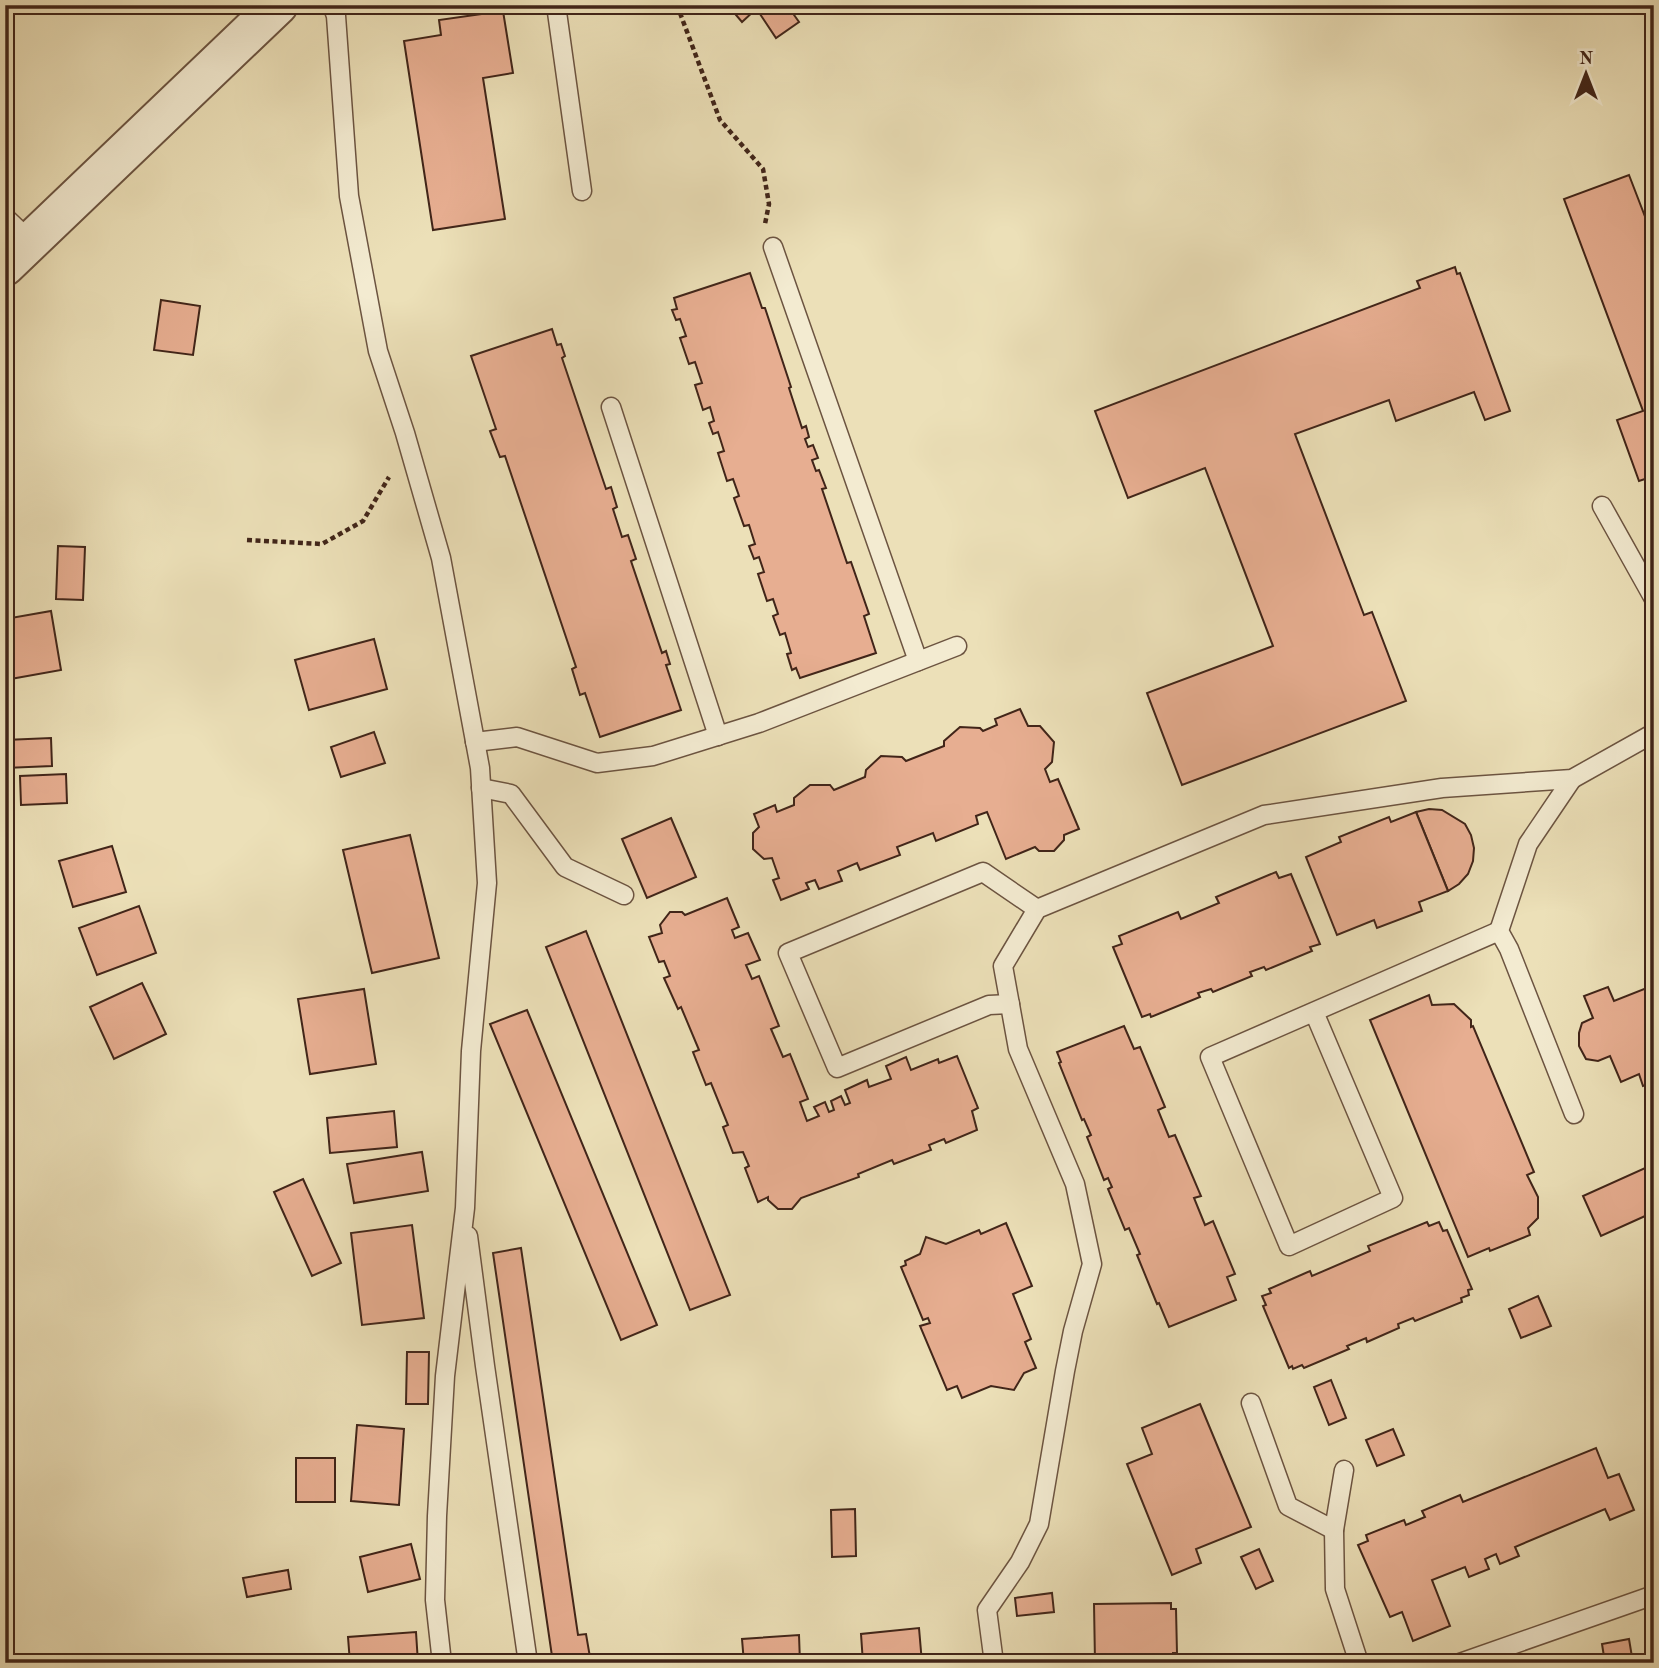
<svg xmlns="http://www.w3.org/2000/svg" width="1659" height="1668" viewBox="0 0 1659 1668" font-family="'Old Standard TT',serif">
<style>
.building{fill:#e7ae91;stroke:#412519;stroke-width:2}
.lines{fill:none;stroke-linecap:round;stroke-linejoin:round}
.service-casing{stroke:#6c5441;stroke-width:21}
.tertiary-casing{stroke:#6c5441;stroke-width:42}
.path{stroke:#412519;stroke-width:4.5;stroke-dasharray:5 3.5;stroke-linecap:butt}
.service{stroke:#f3ebd1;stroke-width:18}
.tertiary{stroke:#f3ebd1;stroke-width:38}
</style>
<rect width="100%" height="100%" fill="#ece0b8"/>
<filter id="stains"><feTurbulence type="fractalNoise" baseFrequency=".00286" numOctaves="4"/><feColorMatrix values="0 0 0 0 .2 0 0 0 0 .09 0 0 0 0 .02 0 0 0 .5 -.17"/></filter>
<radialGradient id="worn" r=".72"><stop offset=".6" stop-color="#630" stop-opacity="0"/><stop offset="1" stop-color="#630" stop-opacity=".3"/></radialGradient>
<g class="building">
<path d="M734,5h15l5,6 -12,11 -12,-14z"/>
<path d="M754,5h33l12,17 -23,16z"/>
<path d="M503,11l10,62 -30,5 22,141 -72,11 -29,-189 37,-6 -2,-15z"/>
<path d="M1629,175l25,65v236l-15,5 -22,-61 26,-9 -79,-212z"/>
<path d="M1455,267l2,7 3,-1 50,138 -25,9 -11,-28 -78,29 -7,-21 -94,34 69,181 8,-3 34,89 -224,84 -35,-92 126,-47 -68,-178 -77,30 -33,-87 325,-123 -3,-7z"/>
<path d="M750,273l12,35h3l26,79 -2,1 13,40 4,-2 3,11 -4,2 3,8 5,-2 5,13 -6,2 4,11 3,-1 7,18 -4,1 25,74 4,-1 18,52 -5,2 12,37 -76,25 -4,-10 -4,2 -5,-16 4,-1 -6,-20 -5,2 -7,-19 5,-2 -5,-15 -6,2 -9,-27 6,-2 -5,-15 -5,2 -5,-13 6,-2 -6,-19 -5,1 -10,-28 5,-2 -6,-17 -6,2 -9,-28 6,-2 -6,-19 -5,2 -4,-11 5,-2 -4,-14 -7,3 -8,-25 7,-2 -7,-21 -6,2 -9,-26 6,-2 -6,-17 -4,1 -4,-10 5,-1 -3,-11z"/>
<path d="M161,300l39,6 -7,49 -39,-5z"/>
<path d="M552,329l5,16 4,-1 4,12 -3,2 44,131 5,-2 6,20 -4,2 9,28 6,-2 8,24 -5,2 31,92 4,-2 4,13 -4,1 15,45 -81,27 -15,-44 -5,2 -8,-26 4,-2 -71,-211 -5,1 -10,-26 6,-2 -25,-73z"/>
<path d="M58,546l27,1 -2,53 -27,-1z"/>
<path d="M51,611l10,59 -56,10v-61z"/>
<path d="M374,639l13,50 -78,21 -14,-50z"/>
<path d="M1020,709l8,17h12l14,16 -2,20 -7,7 5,13 8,-3 21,50 -15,6v5l-10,11h-15l-4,-4 -29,12 -19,-47 -11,4 2,8 -42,17 -3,-8 -36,14 3,8 -40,15 -3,-7 -19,8 4,10 -23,8 -4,-9 -9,3 3,6 -28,11 -8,-20 6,-2 -7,-20 -8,1 -11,-10v-16l6,-6 -5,-13 21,-9 2,7 17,-7v-7l16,-13h20l4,5 31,-13 1,-7 15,-14 21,1 4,4 38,-15v-5l16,-14 20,1 3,3 14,-6 -2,-6z"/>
<path d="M374,732l11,31 -44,14 -10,-30z"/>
<path d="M51,738l1,28 -47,2v-28z"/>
<path d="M66,774l1,29 -46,2 -1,-29z"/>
<path d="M1429,809l13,1 23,14 6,11 3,13 -1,13 -5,13 -9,10 -11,7 -32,-79z"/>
<path d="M1416,812l32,79 -29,11 3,9 -45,17 -3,-8 -37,15 -31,-78 35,-15 -2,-5 50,-20 2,5z"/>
<path d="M671,818l25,59 -49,21 -25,-59z"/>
<path d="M410,835l29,123 -67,15 -29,-123z"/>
<path d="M112,846l14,46 -53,15 -14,-46z"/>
<path d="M1276,872l3,6 12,-4 29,70 -10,3 2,4 -46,19 -2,-3 -14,5 2,4 -39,16 -2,-3 -13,4 2,4 -49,20 -1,-3 -8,3 -29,-70 9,-3 -3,-8 59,-24 3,7 38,-16 -3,-6z"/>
<path d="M727,898l12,29 -7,3 3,8 13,-5 12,27 -14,5 6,14 7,-3 20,50 -8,3 12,28 7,-3 18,45 -8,3 7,19 12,-5 -5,-9 11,-5 4,10 5,-2 -3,-9 10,-5 4,9 5,-2 -5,-13 22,-10 2,7 22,-8 -5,-13 20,-9 5,13 27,-11 1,4 18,-7 21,52 -6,3 5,19 -31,13 -2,-4 -15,6 2,5 -37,14 -2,-4 -34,14 1,3 -58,21 -9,11h-14l-10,-9v-3l-10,5 -13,-34 4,-2 -6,-14 -10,1 -10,-26 5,-2 -17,-42 -5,2 -13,-33 6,-2 -18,-43 -3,2 -14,-31 6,-2 -6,-15 -5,1 -10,-25 13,-4 -2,-8 10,-13h12l3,3z"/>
<path d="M139,906l17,47 -59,22 -18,-47z"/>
<path d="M586,931l144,364 -40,15 -144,-363z"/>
<path d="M1654,971v111l-11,4 -4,-12 -18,8 -11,-26 -12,5 -12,-2 -7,-13v-13l3,-10 11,-5 -9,-22 24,-9 6,14 38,-15 -5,-12z"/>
<path d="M142,983l24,51 -52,25 -24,-52z"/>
<path d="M364,989l12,75 -66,10 -12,-75z"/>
<path d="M1429,995l3,10 22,-1 17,16v7l2,-1 61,146 -7,3 11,22v21l-10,10 2,7 -40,16 -1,-3 -21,9 -98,-237z"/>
<path d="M527,1010l130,315 -36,15 -131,-316z"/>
<path d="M1124,1026l10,23 6,-2 25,60 -7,3 11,27 6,-2 26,61 -7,2 11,27 8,-4 22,53 -8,3 9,23 -67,27 -10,-24 -2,1 -20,-49 3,-1 -11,-26 -4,2 -17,-41 4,-2 -4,-9 -4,2 -17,-43 4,-2 -7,-16 -2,1 -23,-57 2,-1 -4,-10z"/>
<path d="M394,1111l3,36 -67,6 -3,-35z"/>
<path d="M422,1152l6,39 -74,12 -7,-39z"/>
<path d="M1654,1164v48l-53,24 -18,-40z"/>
<path d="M303,1179l38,84 -29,13 -38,-84z"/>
<path d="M1427,1222l2,4 10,-4 4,9 4,-1 25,59 -4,1 1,5 -8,3 1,4 -47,19 -2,-3 -15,6 1,4 -32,14 -1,-4 -19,8 2,3 -45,19 -2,-3 -9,4 -1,-3 -3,2 -26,-62 3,-1 -4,-9 9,-3 -2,-4 41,-18 2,5 58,-25 -2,-5z"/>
<path d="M1006,1223l26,63 -19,8 18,45 -6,3 11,26 -12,5 -10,17 -23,-4 -29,12 -5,-12 -10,4 -27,-64 10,-3 -2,-5 -5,2 -22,-53 5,-2 -1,-4 15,-7 6,-17 20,7 33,-14 2,4z"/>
<path d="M412,1225l12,93 -62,7 -11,-92z"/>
<path d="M521,1248l57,387 8,-1 5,29h-38l-60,-410z"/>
<path d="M1538,1296l13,30 -30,12 -12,-29z"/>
<path d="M407,1352h22l-1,52h-22z"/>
<path d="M1331,1380l15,38 -17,7 -15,-38z"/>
<path d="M1200,1404l51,123 -55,22 5,14 -29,12 -45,-111 25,-10 -10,-26z"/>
<path d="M357,1425l47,4 -5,76 -48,-4z"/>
<path d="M1393,1429l11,26 -27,11 -11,-26z"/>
<path d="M1596,1448l12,30 11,-4 15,36 -24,10 -5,-11 -90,38 4,9 -19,8 -4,-10 -11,5 4,10 -20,8 -4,-10 -33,13 18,46 -37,15 -11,-29 -12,5 -32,-72 10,-4 -2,-6 38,-15 2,5 19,-8 -3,-6 38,-16 3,7z"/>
<rect x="296" y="1458" width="39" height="44"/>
<path d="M855,1509l1,47 -24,1 -1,-47z"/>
<path d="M411,1544l9,35 -52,13 -8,-35z"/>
<path d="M1259,1549l14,32 -17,8 -15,-32z"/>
<path d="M288,1570l3,19 -44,8 -4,-19z"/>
<path d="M1052,1593l2,19 -37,4 -2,-18z"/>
<path d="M1171,1603v6h5l1,44h-4v10h-98l20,-1 -1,-58z"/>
<path d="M919,1628l3,35h-59l-2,-29z"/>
<path d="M416,1632l2,31h-68l-2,-26z"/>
<path d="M799,1635l1,28h-56l-2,-24z"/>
<path d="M1629,1639l4,24h-28l-3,-19z"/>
</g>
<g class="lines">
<g class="service-casing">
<g id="service">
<path d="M332,5l4,11 13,180 29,155 27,82 36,125 39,210 7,115 -16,168 -6,157 -20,168 -8,140 -2,84 7,63"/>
<path d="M556,5l26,186"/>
<path d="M5,217l25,24"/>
<path d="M773,247l145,414"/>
<path d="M611,407l107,329"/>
<path d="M1602,506l52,93"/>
<path d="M475,742l42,-5 80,26 56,-7 106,-33 198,-77"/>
<path d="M1572,779l-44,65 -29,87 10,18 65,165"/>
<path d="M481,788l30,6 54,73 59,28"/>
<path d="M1010,1004l-21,1 -152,63 -49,-115 195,-81 54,37"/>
<path d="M1314,1012l79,186 -104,48 -79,-189 289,-126"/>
<path d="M468,1236l17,130 43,297"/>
<path d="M1251,1403l37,103 46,24"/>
<path d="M1344,1470l-10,60 1,59 24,74"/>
<path d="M994,1663l-7,-53 33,-48 19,-38 26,-153 8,-40 19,-67 -17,-80 -57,-135 -15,-83 34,-57 227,-94 178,-27 130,-9 82,-46"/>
<path d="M1460,1663l194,-68"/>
</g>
</g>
<g class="tertiary-casing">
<path id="tertiary" d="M5,266l273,-261"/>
</g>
<g class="path">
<path d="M677,5l43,115 43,49 6,35 -4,20"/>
<path d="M247,540l75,4 41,-23 26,-44"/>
</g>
<use href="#service" class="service"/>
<use href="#tertiary" class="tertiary"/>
</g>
<rect width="1659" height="1668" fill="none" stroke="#ece0b8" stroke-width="28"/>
<rect x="7" y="7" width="1645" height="1654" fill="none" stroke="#412519" stroke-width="3.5"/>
<rect x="14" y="14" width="1631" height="1640" fill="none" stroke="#412519" stroke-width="2"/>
<g transform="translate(1586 74)" stroke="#f3ebd1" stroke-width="5" paint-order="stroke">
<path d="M0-5L12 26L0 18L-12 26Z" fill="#412519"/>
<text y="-10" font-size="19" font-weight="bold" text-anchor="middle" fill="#412519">N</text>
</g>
<rect width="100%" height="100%" filter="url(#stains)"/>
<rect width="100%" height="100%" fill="url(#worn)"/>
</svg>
